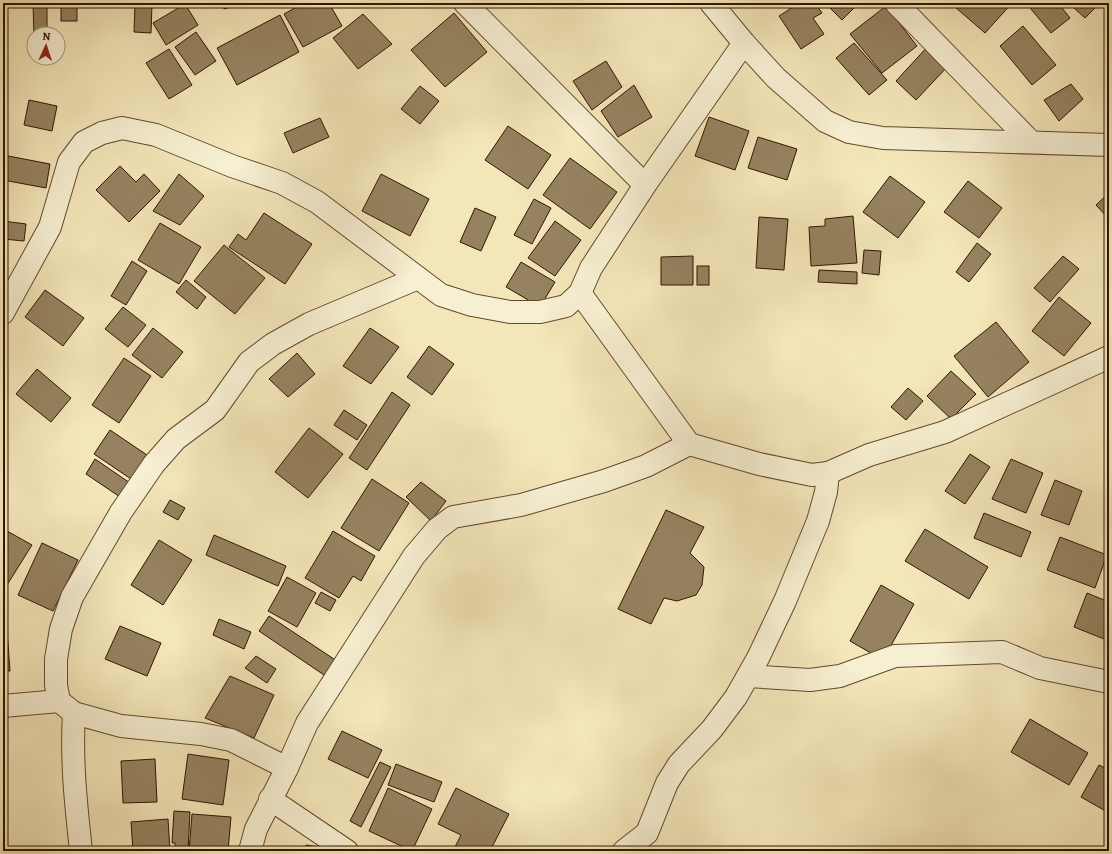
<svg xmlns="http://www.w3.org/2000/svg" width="1112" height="854" viewBox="0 0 1112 854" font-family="Alegreya,serif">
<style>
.building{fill:#968260;stroke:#321500}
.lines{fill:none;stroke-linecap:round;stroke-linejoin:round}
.minor-casing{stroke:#62492e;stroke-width:24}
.minor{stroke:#f7efd2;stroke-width:22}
</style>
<rect width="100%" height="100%" fill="#f3e6b9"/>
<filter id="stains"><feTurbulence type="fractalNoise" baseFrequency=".005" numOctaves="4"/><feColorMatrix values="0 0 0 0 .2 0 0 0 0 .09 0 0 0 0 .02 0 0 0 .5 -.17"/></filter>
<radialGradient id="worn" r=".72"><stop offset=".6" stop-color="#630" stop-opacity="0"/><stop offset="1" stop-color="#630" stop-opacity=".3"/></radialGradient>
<g class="building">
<path d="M33,3h14v31h-13v3z"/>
<rect x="61" y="3" width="16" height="18"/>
<path d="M135,3h17l-1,30 -17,-1z"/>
<path d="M223,3h22l-21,6z"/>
<path d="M304,3h25l13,23 -39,21 -19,-33z"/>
<path d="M799,3h16l7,10 -9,5 11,16 -23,15 -22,-33z"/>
<path d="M825,3h34l-17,17z"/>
<path d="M959,3h53l-27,30 -30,-26z"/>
<path d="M1026,3h32l12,15 -19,15z"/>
<path d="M1078,3h22l-15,15 -11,-10z"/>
<path d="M185,4l13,21 -32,20 -13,-22z"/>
<path d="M886,6l31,40 -35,27 -32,-39z"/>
<path d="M454,13l33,39 -42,35 -34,-37z"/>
<path d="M363,14l29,30 -34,25 -25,-31z"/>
<path d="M280,15l19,37 -62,33 -20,-37z"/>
<path d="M1023,26l33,39 -24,20 -32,-39z"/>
<path d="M196,32l20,29 -21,14 -20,-28z"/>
<path d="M854,43l33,37 -18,15 -33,-37z"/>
<path d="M929,45l21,19 -34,36 -20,-19z"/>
<path d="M169,49l23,36 -23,14 -23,-36z"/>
<path d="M606,61l16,26 -30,23 -19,-29z"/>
<path d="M1071,84l12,15 -24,22 -15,-21z"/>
<path d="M634,85l18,32 -34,20 -17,-26z"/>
<path d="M420,86l19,15 -19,23 -19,-15z"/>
<path d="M29,100l28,6 -5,25 -28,-6z"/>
<path d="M709,117l40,14 -14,39 -40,-14z"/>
<path d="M320,118l9,19 -36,16 -9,-20z"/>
<path d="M508,126l43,29 -23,34 -43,-29z"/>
<path d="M758,137l39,12 -10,31 -39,-12z"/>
<path d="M3,155l47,9 -4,24 -43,-8z"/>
<path d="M570,158l47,34 -27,37 -47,-34z"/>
<path d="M120,166l16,16 8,-8 16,17 -31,31 -33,-32z"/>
<path d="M179,174l25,22 -24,29 -27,-14z"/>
<path d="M381,174l48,25 -19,37 -48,-25z"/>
<path d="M890,176l35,26 -27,36 -35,-26z"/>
<path d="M968,181l34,27 -23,30 -35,-26z"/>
<path d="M1109,193v26l-13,-14z"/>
<path d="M534,199l17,9 -19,36 -18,-9z"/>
<path d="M475,208l21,9 -15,34 -21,-9z"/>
<path d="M264,213l48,31 -27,40 -56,-37 9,-13 8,6z"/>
<path d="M853,216l4,47 -46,3 -2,-39 16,-1v-7z"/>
<path d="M759,217l29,2 -4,51 -28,-2z"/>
<path d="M3,221l23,3 -2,17 -21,-2z"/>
<path d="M555,221l26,19 -26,36 -27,-18z"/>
<path d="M160,223l41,24 -22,37 -41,-24z"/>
<path d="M977,243l14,11 -22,28 -13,-10z"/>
<path d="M224,245l41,33 -30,36 -41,-33z"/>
<path d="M864,250l17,1 -2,24 -17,-2z"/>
<path d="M693,256v29h-32v-28z"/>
<path d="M1063,256l16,13 -29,33 -16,-14z"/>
<path d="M132,261l15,10 -21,34 -15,-9z"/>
<path d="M521,262l34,20 -15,25 -34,-20z"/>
<rect x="697" y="266" width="12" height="19"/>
<path d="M819,270l38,2v12l-39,-2z"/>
<path d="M186,280l20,17 -9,12 -21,-17z"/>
<path d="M45,290l39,28 -21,28 -38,-29z"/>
<path d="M1059,297l32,26 -27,33 -32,-25z"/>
<path d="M123,307l23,18 -18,22 -23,-18z"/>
<path d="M996,322l33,40 -41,35 -34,-41z"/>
<path d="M153,328l30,24 -21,26 -30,-23z"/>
<path d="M370,328l29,19 -28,37 -28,-18z"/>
<path d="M429,346l25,18 -22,31 -25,-18z"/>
<path d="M297,353l18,21 -27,23 -19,-18z"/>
<path d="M124,358l27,18 -32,47 -27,-18z"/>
<path d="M37,369l34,29 -20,24 -35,-28z"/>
<path d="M951,371l25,23 -25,25 -24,-23z"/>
<path d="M908,388l15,13 -17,19 -15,-13z"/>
<path d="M392,392l18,13 -43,65 -18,-12z"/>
<path d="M344,410l23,15 -10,15 -23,-15z"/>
<path d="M309,428l34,26 -35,44 -33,-26z"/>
<path d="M110,430l40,27 -16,24 -40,-27z"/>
<path d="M970,454l20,13 -25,37 -20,-13z"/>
<path d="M95,459l38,26 -10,14 -37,-25z"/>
<path d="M1011,459l32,14 -17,40 -34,-14z"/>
<path d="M372,479l37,24 -30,48 -38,-23z"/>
<path d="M1055,480l27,11 -13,34 -28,-10z"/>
<path d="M421,482l25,19 -15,20 -25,-24z"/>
<path d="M170,500l15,8 -7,12 -15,-8z"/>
<path d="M666,510l38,17 -14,26 14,14 -2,18 -6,10 -19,6 -13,-3 -13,26 -33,-15z"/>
<path d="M984,513l47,19 -10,25 -47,-19z"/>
<path d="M925,529l63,38 -19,32 -64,-38z"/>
<path d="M7,531l25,14 -25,40 -4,-3v-46z"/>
<path d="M333,531l42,25 -14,25 -8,-5 -14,22 -34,-20z"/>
<path d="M214,535l72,31 -8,20 -72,-31z"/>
<path d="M1060,537l47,18 -12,33 -48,-18z"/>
<path d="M159,540l33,20 -29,45 -32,-20z"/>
<path d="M42,543l36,17 -25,51 -35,-16z"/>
<path d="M287,577l29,16 -19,34 -29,-16z"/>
<path d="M881,585l33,19 -31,56 -33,-19z"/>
<path d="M321,592l15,8 -6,11 -15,-8z"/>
<path d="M1087,593l22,9v39l-35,-14z"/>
<path d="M269,616l68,45 -10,16 -68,-46z"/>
<path d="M219,619l32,13 -7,17 -31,-14z"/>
<path d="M120,626l41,17 -14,33 -42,-17z"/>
<path d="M3,630h4l3,41h-7z"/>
<path d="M256,656l20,13 -9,14 -22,-15z"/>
<path d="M230,676l44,19 -20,43 -49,-20z"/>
<path d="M1030,719l58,34 -19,32 -58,-33z"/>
<path d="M342,731l40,19 -14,28 -40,-19z"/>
<path d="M188,754l41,6 -6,45 -41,-6z"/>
<path d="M155,759l2,43 -34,1 -2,-42z"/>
<path d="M380,762l11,5 -30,60 -11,-6z"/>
<path d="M396,764l46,18 -8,20 -46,-17z"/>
<path d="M1099,765l10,5v43l-28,-16z"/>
<path d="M388,788l44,21 -20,42 -43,-20z"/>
<path d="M456,788l53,26 -19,37h-37l8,-16 -23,-11z"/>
<path d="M174,811l16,1 -2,39h-13v-8h-3z"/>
<path d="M192,814l39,3 -3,34h-39z"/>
<path d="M168,819l2,32h-37l-2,-29z"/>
<path d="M306,845l27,4v2h-28z"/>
</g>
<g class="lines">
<g class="minor-casing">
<g id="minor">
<path d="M465,3l180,182"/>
<path d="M711,3l33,40 32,35 49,43 24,11 34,6 226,7"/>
<path d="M896,3l134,138"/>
<path d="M580,293l109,151 70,20 53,11 16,-2 -2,19 -8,29 -33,80 -27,57 -22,39 -24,32 -33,35 -12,19 -20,50 -23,18"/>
<path d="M3,313l47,-86 19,-65 15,-20 18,-9 20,-5 34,7 76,31 50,17 35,19 124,93 31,10 38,7h30l26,-6 14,-13 11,-25 54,-83 99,-142"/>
<path d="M828,473l41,-18 76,-23 164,-75"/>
<path d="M748,676l62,4 30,-4 55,-20 107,-4 38,16 69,14"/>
<path d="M3,706l56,-5"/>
<path d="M74,713l47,13 80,8 30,6 56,28"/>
<path d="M270,799l77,52"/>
<path d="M81,851c-5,-46 -10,-91 -7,-138l-15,-12 -3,-16v-26l5,-30 11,-32 49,-85 33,-48 22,-25 39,-29 34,-48 24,-18 36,-20 109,-46"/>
<path d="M250,851l6,-22 31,-61 20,-45 107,-167 23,-27 16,-12 68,-12 83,-24 42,-15 43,-22"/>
</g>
</g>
<use href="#minor" class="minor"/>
</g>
<rect width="1112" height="854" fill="none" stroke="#f3e6b9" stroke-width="16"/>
<rect x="4" y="4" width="1104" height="846" fill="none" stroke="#321500" stroke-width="2"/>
<rect x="8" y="8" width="1096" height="838" fill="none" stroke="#321500"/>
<g transform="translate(46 46) rotate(3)"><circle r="19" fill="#f7efd2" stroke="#a8987e"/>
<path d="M0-3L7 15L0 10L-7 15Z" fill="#8f2418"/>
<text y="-6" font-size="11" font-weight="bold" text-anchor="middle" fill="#321500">N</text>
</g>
<rect width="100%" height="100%" filter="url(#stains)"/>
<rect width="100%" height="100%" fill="url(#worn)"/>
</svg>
